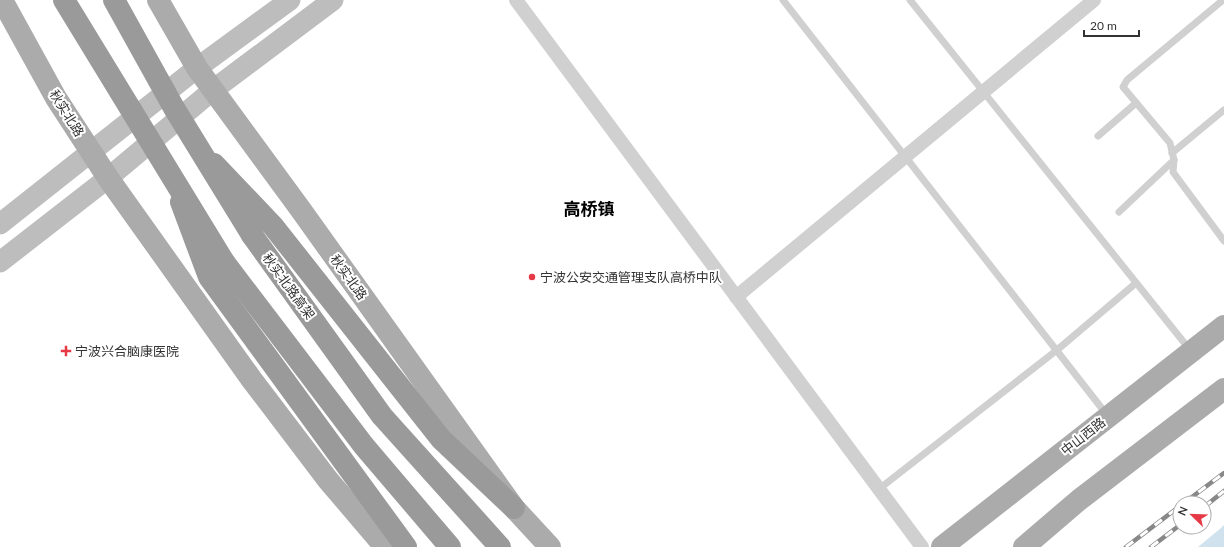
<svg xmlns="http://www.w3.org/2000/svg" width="1224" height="547" viewBox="0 0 1224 547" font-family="Lato,'Noto Sans SC',sans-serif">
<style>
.water{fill:#cfe2ee}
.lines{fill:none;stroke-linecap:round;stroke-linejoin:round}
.lane{stroke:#d0d0d0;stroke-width:7}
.street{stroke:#d0d0d0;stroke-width:14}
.secondary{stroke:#bdbdbd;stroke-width:21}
.primary{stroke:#ababab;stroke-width:22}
.highway{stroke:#9a9a9a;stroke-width:22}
.rail-casing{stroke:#888;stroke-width:4.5}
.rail{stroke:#fff;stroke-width:3;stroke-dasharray:9;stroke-linecap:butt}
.highway-bridge{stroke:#9a9a9a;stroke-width:22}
.poi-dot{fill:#e63946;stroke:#fff;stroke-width:1.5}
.labels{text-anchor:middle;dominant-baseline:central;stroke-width:4;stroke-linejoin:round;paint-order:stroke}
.street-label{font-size:13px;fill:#333;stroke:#fff}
.poi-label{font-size:13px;fill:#333;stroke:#fff;text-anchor:start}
.district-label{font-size:17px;font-weight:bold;fill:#000;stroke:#fff}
</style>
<rect width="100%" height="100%" fill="#fff"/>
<path class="water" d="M1224,525v22h-26l23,-19z"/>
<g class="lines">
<g class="lane">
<path d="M783,0l324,415"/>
<path d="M910,0l280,350"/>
<path d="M1223,0l-96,80 -4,7 47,56 4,17 -1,12 51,69"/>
<path d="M1098,136l38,-33"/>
<path d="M1172,153l52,-43"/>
<path d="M1119,212l55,-52"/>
<path d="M879,489l178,-139 79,-67"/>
</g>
<g class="street">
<path d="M516,0l406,547"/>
<path d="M736,297l358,-297"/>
</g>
<g class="secondary">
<path d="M0,224l197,-156 93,-68"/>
<path d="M0,262l108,-84 105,-88 120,-90"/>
</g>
<g class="primary">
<path d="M2,0l54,98 52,80 144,202 76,100 57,67"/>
<path d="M158,0l39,68 104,142 213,298 36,39"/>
<path d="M942,547l282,-221"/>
<path d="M1024,547l55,-47 145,-111"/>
</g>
<g class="highway">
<path d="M214,164l59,62 168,213 73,69"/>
<path d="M181,202l28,75 197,270"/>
<path d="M252,235l130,181 118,131"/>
<path d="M224,262l140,184 86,101"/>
</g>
<g class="rail-casing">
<g id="rail">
<path d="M1184,503l40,-30"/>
<path d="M1204,507l20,-16"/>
<path d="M1126,547l54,-41"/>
<path d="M1151,547l29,-22"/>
</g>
</g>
<use href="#rail" class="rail"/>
<g class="highway-bridge">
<path d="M64,0l160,262"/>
<path d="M114,0l60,108 78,127"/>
</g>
</g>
<g class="poi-dot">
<circle cx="532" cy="277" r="4"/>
<path d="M64 345h4v4h4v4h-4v4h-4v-4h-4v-4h4z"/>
</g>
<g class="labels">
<g class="street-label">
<text transform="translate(67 113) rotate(58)">秋实北路</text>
<text transform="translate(349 277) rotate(54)">秋实北路</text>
<text transform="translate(289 286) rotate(54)">秋实北路高架</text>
<text transform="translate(1083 436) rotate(-38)">中山西路</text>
</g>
<g class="poi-label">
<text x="540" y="277">宁波公安交通管理支队高桥中队</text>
<text x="75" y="351">宁波兴合脑康医院</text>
</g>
<g class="district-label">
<text x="589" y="208">高桥镇</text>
</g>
</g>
<g transform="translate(1192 515) rotate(293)"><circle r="19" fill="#ffffff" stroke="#adadad"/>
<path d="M0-3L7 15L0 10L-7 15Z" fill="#e63946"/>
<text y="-6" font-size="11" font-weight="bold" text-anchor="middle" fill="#333333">N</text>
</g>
<path d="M1084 30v6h55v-6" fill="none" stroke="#333333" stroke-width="2"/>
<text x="1090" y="30" font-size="12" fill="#333333" stroke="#ffffff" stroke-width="3" paint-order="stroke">20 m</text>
</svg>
